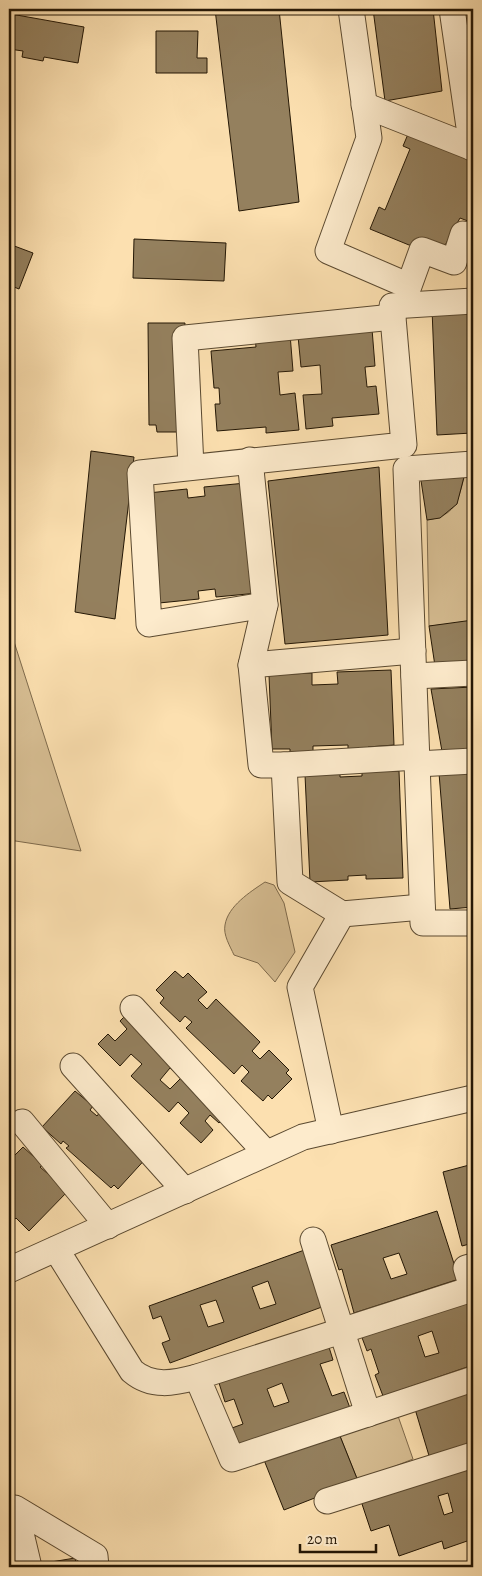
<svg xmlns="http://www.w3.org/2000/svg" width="482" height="1576" viewBox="0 0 482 1576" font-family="Alegreya,serif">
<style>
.green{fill:#d7be93;stroke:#7e6a4c}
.building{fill:#94805e;stroke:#241705;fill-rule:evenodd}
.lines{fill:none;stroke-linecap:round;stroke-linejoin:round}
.minor-casing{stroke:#5a4930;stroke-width:27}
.minor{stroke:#fdebcc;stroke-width:25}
</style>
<rect width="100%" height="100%" fill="#fce0b0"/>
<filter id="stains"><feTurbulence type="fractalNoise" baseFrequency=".004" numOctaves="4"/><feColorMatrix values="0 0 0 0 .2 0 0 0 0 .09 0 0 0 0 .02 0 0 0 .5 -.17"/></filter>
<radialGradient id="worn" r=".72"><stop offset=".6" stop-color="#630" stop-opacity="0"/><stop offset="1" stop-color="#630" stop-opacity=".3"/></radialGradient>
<g class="green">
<path d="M473,476v146l-44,4 -2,-106c28,-4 31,-18 37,-43z"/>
<path d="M9,626l72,225 -72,-11z"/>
<path d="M265,882l9,3 10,18 11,49 -20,30 -17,-19 -24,-8c-4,-9 -11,-20 -9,-30 3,-19 25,-33 40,-43z"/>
<path d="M398,1416l15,43 -55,22 -20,-50z"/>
</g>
<g class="building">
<path d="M215,9h64l20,193 -60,9z"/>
<path d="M373,9h60l9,82 -57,10z"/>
<path d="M11,14l73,13 -6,36 -34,-6 -1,4 -21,-4 1,-6 -14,-2z"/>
<path d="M156,31h42l-1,27h10v15h-51z"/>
<path d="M411,127l62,27v69l-13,-5 -17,31 -34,-4 -39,-16 9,-22 6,3 25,-61 -7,-3z"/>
<path d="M134,239l92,4 -2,38 -91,-3z"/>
<path d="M9,244l24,9 -14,36 -10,-4z"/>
<path d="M473,308v130l-1,-5 -35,2 -5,-126z"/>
<path d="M148,323h37l-8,109h-20l-1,-7h-7z"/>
<path d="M372,329l3,37 -10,1 2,20 9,-1 3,28 -47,4 1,8 -27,3 -3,-34 19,-1 -2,-29 -19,2 -3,-31z"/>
<path d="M290,334l3,37 -15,1 2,23 15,-2 4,37 -33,3v-6l-49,4 -2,-27h5l-1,-16h-5l-3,-37 45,-4 -1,-10z"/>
<path d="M91,451l43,6 -19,162 -40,-7z"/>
<path d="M379,467l9,168 -103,9 -17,-163z"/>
<path d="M420,474l44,3 -7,27 -17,14 -13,2z"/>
<path d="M246,483l12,110 -42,4 -1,-8 -17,2 1,8 -40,4 -11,-110 39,-4 1,9 17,-2 -1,-9z"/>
<path d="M473,620v40l-38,6 -6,-40z"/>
<path d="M391,670l3,75 -26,2v4h-20v-6l-35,1v7l-23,1v-5h-18l-3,-74 43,-2v12l26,-1 -1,-12z"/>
<path d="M473,687v68l-30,2 -12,-68z"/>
<path d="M399,771l4,107 -37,1v-4l-18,1v4l-38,2 -5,-107 35,-2v4l22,-1v-4z"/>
<path d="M473,771v136l-23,2 -11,-136z"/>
<path d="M175,971l8,7 5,-5 19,19 -9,8 9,9 9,-10 44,43 -8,9 8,8 9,-9 20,20 -3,3 6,6 -20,20 -4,-4 -5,6 -22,-20 8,-9 -7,-7 -8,9 -48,-46 6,-6 -7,-6 -5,6 -20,-19 4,-5 -8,-8z"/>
<path d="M133,1008l103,98 -17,17 -9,-8 -5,6 8,9 -12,13 -21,-20 9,-10 -11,-11 -9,10 -38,-36 11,-12 -11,-10 -11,12 -22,-22 10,-10 7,7 12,-12 -7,-8zM170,1068l11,10 -11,11 -10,-9z"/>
<path d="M75,1091l18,15 -3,4 7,6 3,-4 49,43 -31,34 -4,-4 -3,3 -45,-40 3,-2 -6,-5 -2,3 -19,-17z"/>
<path d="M23,1147l20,18 -3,2 28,24 -39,40 -13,-13 -7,7v-64z"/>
<path d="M473,1164v79l-11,3 -19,-74z"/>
<path d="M437,1211l22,68 -105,34 -12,-44 -3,1 -8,-25zM399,1253l8,21 -16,5 -8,-21z"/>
<path d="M310,1248l20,56 -160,59 -8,-20 8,-3 -9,-24 -8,3 -4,-13zM268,1281l8,23 -16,5 -8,-22zM216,1300l8,22 -16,5 -8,-22z"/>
<path d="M467,1298l6,18v49l-90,31 -8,-21 4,-2 -8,-24 -4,2 -6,-16zM432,1331l7,22 -14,4 -7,-21z"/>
<path d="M328,1344l5,16 -13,4 12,32 12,-4 6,16 -111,39 -7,-19 11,-4 -9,-25 -9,3 -6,-19zM282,1383l7,19 -15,5 -7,-18z"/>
<path d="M473,1391v55l-43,13 -15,-50z"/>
<path d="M336,1426l22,55 -74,29 -22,-55z"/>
<path d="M473,1462v77l-29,10 -2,-8 -43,15 -10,-31 -18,6 -10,-30zM448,1493l5,19 -9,3 -6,-19z"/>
<path d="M75,1558l2,9h-25l-1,-5z"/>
</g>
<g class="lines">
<g class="minor-casing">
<g id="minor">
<path d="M351,9l18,129 -41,113 81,35 13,-36 32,12 9,-28 10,4"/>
<path d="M452,9l20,139"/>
<path d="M364,105l109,43"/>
<path d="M250,460l15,145"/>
<path d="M473,464l-67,5 17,454h50"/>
<path d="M191,467l-6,-129 208,-21"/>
<path d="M251,665l162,-14"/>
<path d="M414,676l59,-3"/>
<path d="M417,764l56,-3"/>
<path d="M284,765l133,-8"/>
<path d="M342,914l80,-7"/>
<path d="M133,1008l133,145"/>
<path d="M73,1066l112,125"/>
<path d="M22,1122l86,104"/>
<path d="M331,1131l-31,-144 42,-73 -52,-32 -6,-117h-23l-10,-100 14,-60 -116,19 -9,-151 264,-28 -12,-139 81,-5"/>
<path d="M313,1240l55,174"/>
<path d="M56,1249l76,122c20,17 42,12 65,6"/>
<path d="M473,1266l-7,2 7,23"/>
<path d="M9,1270l294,-133 170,-39"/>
<path d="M472,1289l-275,88 35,82 241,-80"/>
<path d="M327,1501l146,-46"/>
<path d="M29,1567l-14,-59 80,48 1,11"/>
</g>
</g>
<use href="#minor" class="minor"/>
</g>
<rect width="482" height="1576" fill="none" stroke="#fce0b0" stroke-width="30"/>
<rect x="10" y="10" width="462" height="1556" fill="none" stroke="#241705" stroke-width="2.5"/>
<rect x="15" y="15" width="452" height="1546" fill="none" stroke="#241705"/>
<path d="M300 1544v8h76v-8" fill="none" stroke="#241705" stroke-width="2.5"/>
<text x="307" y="1544" font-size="15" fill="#241705" stroke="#fdebcc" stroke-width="4" paint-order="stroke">20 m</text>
<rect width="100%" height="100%" filter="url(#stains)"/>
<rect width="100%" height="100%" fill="url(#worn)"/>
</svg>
